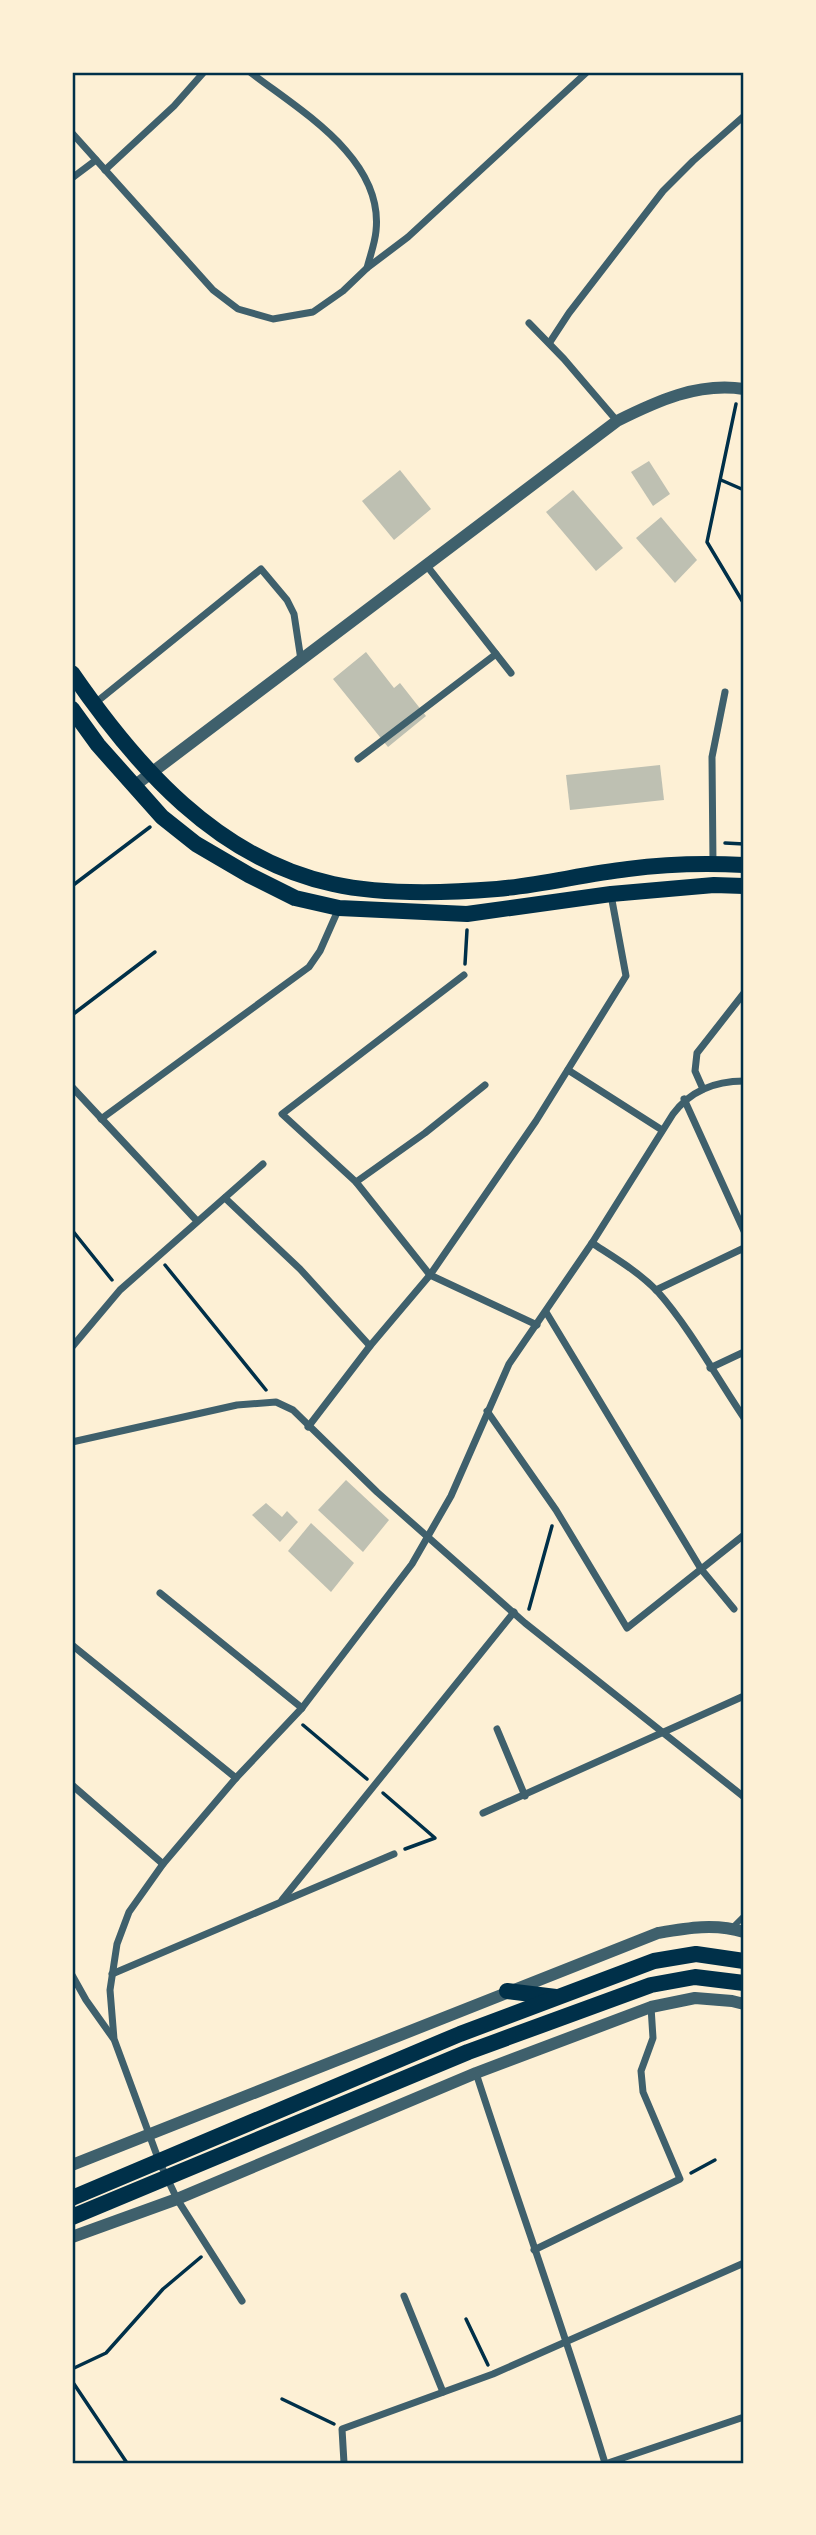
<svg xmlns="http://www.w3.org/2000/svg" width="816" height="2535" viewBox="0 0 816 2535" font-family="'Open Sans',sans-serif">
<style>
.building{fill:#bec0b2}
.lines{fill:none;stroke-linecap:round;stroke-linejoin:round}
.path{stroke:#003049;stroke-width:3.5}
.pedestrian{stroke:#3f606c;stroke-width:6}
.minor{stroke:#3f606c;stroke-width:7}
.tertiary{stroke:#3f606c;stroke-width:12}
.primary{stroke:#003049;stroke-width:16}
.neatline{fill:none;stroke:#003049;stroke-width:2.5}
</style>
<rect width="100%" height="100%" fill="#fdf0d5"/>
<g class="building">
<path d="M649,461l21,33 -17,12 -22,-34z"/>
<path d="M400,470l31,39 -37,31 -32,-39z"/>
<path d="M573,490l50,58 -27,23 -50,-59z"/>
<path d="M661,517l36,43 -22,23 -39,-45z"/>
<path d="M366,652l28,36 6,-5 26,33 -38,31 -55,-68z"/>
<path d="M660,765l4,35 -94,10 -4,-35z"/>
<path d="M346,1480l43,40 -26,32 -45,-42z"/>
<path d="M266,1503l16,14 5,-6 11,11 -18,20 -28,-27z"/>
<path d="M311,1523l43,40 -23,29 -43,-41z"/>
</g>
<g class="lines">
<g class="path">
<path d="M736,404l-29,138 37,62"/>
<path d="M721,480l23,10"/>
<path d="M725,843l19,1"/>
<path d="M72,886l78,-59"/>
<path d="M465,964l2,-34"/>
<path d="M72,1015l83,-63"/>
<path d="M72,1230l40,50"/>
<path d="M165,1265l101,125"/>
<path d="M529,1609l23,-83"/>
<path d="M303,1725l64,54"/>
<path d="M383,1793l52,45 -30,11"/>
<path d="M691,2173l24,-13"/>
<path d="M466,2319l22,46"/>
<path d="M72,2369l34,-16 57,-64 38,-32"/>
<path d="M72,2381l55,82"/>
<path d="M282,2399l52,25"/>
</g>
<path class="pedestrian" d="M732,1928l12,-12"/>
<g class="minor">
<path d="M250,72c49,38 134,86 126,159 -1,12 -6,25 -9,37"/>
<path d="M72,133l141,157 25,19 35,10 40,-7 30,-21 24,-23 41,-31 179,-165"/>
<path d="M105,170l69,-64 30,-34"/>
<path d="M72,178l24,-18"/>
<path d="M529,323l35,36 53,62"/>
<path d="M550,342l19,-29 94,-122 30,-30 51,-45"/>
<path d="M427,566l84,107"/>
<path d="M94,704l167,-135 26,31 7,14 7,46"/>
<path d="M358,759l138,-105"/>
<path d="M713,863l-1,-106 13,-65"/>
<path d="M464,975l-182,139 74,68 74,93 107,50"/>
<path d="M568,1070l94,60"/>
<path d="M72,1087l125,134"/>
<path d="M703,1089l-8,-18 2,-18 47,-60"/>
<path d="M684,1099l60,132"/>
<path d="M101,1119l208,-152 11,-16 19,-43"/>
<path d="M356,1182l69,-49 60,-48"/>
<path d="M225,1198l75,71 70,77"/>
<path d="M592,1243c23,15 47,29 66,49 31,35 59,86 86,126"/>
<path d="M656,1290l88,-42"/>
<path d="M546,1312l155,257 33,40"/>
<path d="M72,1347l48,-57 143,-126"/>
<path d="M710,1368l34,-16"/>
<path d="M487,1411l69,99 71,118 117,-93"/>
<path d="M308,1427l62,-81 60,-71 106,-154 90,-145 -15,-81"/>
<path d="M72,1442l165,-37 39,-3 17,8 84,82 148,131 219,174"/>
<path d="M160,1593l142,115"/>
<path d="M72,1645l164,133"/>
<path d="M497,1729l28,67"/>
<path d="M72,1785l91,79"/>
<path d="M483,1813l261,-117"/>
<path d="M282,1900l232,-288"/>
<path d="M112,1974l282,-120"/>
<path d="M72,1975l14,25 27,38"/>
<path d="M476,2073c42,130 89,259 129,390"/>
<path d="M534,2250l146,-71 -37,-87 -2,-21 12,-33 -2,-31"/>
<path d="M404,2296l39,96"/>
<path d="M242,2301l-65,-102 -18,-38 -45,-122 -4,-49 7,-46 12,-32 34,-48 73,-86 66,-70 110,-144 39,-68 58,-132 83,-121 81,-129c18,-24 42,-33 71,-33"/>
<path d="M344,2463l-2,-34 151,-55 251,-111"/>
<path d="M608,2463l136,-46"/>
</g>
<g class="tertiary">
<path d="M134,786l483,-365c40,-20 81,-39 127,-32"/>
<path d="M72,2165l586,-232c29,-5 57,-10 86,-1"/>
<path d="M72,2237l105,-38 299,-126 175,-66 44,-9 37,3 12,3"/>
</g>
<g class="primary">
<path d="M72,673c64,93 145,186 261,211 49,11 113,9 164,5 44,-4 87,-15 131,-20 38,-5 78,-6 116,-4"/>
<path d="M72,709l26,36 64,72 34,27 53,31 46,23 44,10 128,6 144,-20 103,-9 30,1"/>
<path d="M507,1991l49,6"/>
<path d="M72,2198l388,-164 194,-73 42,-7 48,7"/>
<path d="M72,2217l396,-165 183,-67 44,-8 49,6"/>
</g>
</g>
<rect width="816" height="2535" fill="none" stroke="#fdf0d5" stroke-width="147"/>
<rect x="74" y="74" width="668" height="2388" class="neatline"/>
</svg>
